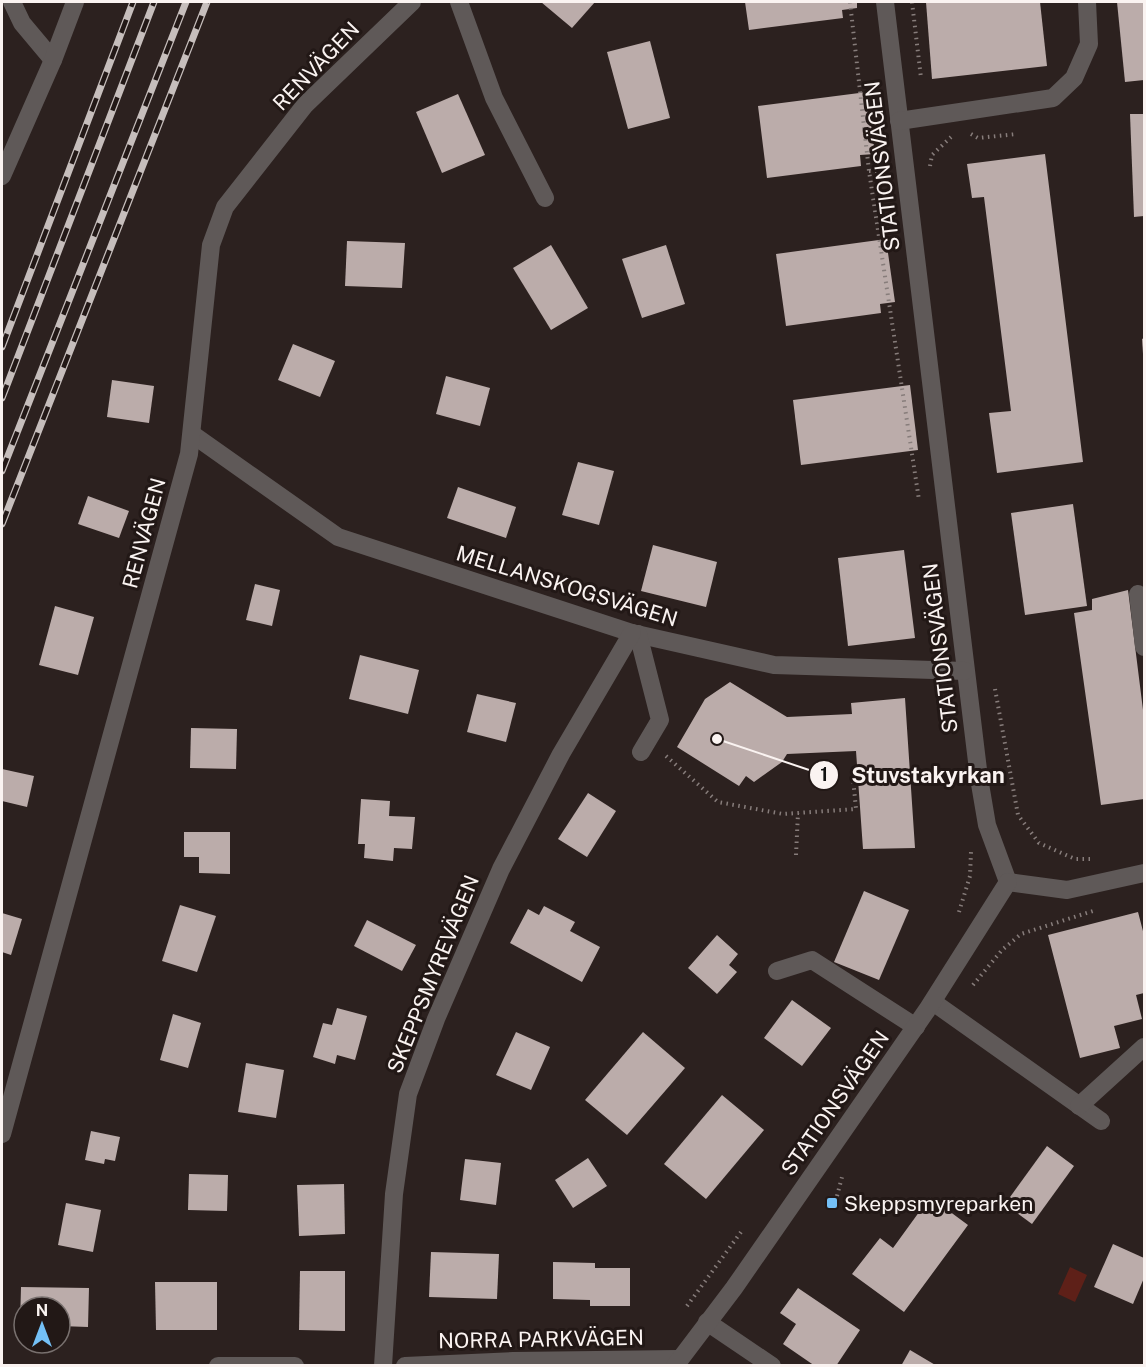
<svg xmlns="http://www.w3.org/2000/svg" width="1146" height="1367" viewBox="0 0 1146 1367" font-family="'Public Sans',sans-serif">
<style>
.water{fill:#5e2018}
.building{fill:#bbacaa}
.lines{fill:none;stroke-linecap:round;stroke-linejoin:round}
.path{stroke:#877d7b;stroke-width:4;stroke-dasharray:1.5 4.5;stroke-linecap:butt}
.minor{stroke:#5f5958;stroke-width:18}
.rail-casing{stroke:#c6bebc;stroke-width:7}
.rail{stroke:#221816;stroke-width:4.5;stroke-dasharray:14;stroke-linecap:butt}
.poi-dot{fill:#74c0f6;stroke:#221816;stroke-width:2}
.labels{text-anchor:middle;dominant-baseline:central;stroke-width:6;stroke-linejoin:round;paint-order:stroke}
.street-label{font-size:21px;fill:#faf3f1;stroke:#221816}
.poi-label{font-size:21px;fill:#faf3f1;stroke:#221816;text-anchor:start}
.leader{fill:none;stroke:#faf3f1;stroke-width:2}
.callout-dot{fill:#faf3f1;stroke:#221816;stroke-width:2}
.mark-label{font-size:18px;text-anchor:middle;font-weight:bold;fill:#111}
.callout-label{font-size:22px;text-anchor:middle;font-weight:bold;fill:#faf3f1;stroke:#221816;stroke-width:6;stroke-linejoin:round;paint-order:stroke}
</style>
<rect width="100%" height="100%" fill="#2c211f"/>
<path class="water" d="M1070,1267l17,8 -12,27 -17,-8z"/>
<g class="building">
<path d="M541,2h54l-23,26z"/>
<path d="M745,2h112v6l-15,2 1,8 -94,12z"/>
<path d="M926,2h114l7,64 -115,13z"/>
<path d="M1117,2h27v78l-19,2z"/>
<path d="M650,41l20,77 -42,11 -21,-77z"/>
<path d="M867,92l8,62 -15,1 1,11 -94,12 -9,-72z"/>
<path d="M458,94l27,61 -43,18 -26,-61z"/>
<path d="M1130,114h14v102l-10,1z"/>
<path d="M1045,154l38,308 -86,11 -8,-60 22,-2 -27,-214 -12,1 -5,-34z"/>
<path d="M886,239l9,63 -15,2 1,9 -95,13 -10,-72z"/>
<path d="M347,241l58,2 -3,45 -57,-2z"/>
<path d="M551,245l37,63 -37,22 -38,-62z"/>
<path d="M666,245l19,59 -43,14 -20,-59z"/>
<path d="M1144,338v16h-1l-1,-15z"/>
<path d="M293,344l42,17 -15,36 -42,-17z"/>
<path d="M446,376l44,12 -10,38 -44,-12z"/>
<path d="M112,380l42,6 -5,37 -42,-6z"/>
<path d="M910,385l8,65 -117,15 -8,-65z"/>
<path d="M578,462l36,9 -15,54 -37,-10z"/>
<path d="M458,487l58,20 -10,31 -59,-20z"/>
<path d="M88,496l41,15 -10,27 -41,-14z"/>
<path d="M1073,504l14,102 -62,9 -14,-102z"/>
<path d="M653,545l64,17 -11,45 -65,-16z"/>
<path d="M904,550l11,88 -67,8 -10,-88z"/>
<path d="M255,584l25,6 -8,36 -26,-6z"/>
<path d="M1128,590l16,128v81l-43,6 -27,-192 18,-3v-11z"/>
<path d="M55,606l39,11 -16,58 -39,-10z"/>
<path d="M360,655l59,15 -11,44 -59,-15z"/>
<path d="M730,682l57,35 65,-3 -1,-11 54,-5 10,150 -52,1 -7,-98 -69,3 -5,8 -28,20 -8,-6 -7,10 -62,-39 28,-48z"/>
<path d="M477,694l39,9 -10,39 -39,-10z"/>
<path d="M191,728l46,1 -1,40 -46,-1z"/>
<path d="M2,769l32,7 -7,31 -25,-6z"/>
<path d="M588,793l28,18 -29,46 -29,-18z"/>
<path d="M361,799l29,2 -1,15 26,1 -3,32 -18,-1 -1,13 -29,-3 1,-14h-7z"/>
<path d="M184,832h46v42l-31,-1v-16h-15z"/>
<path d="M864,891l45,19 -30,70 -45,-18z"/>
<path d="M180,905l36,11 -19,56 -35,-11z"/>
<path d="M544,906l31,16 -5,9 30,16 -18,35 -72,-39 18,-34 11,6z"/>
<path d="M1138,912l6,23v58l-8,2 6,24 -28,7 6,22 -40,10 -32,-123z"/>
<path d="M2,913l20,6 -11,36 -9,-3z"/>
<path d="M367,920l49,25 -14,26 -48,-25z"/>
<path d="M717,935l21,19 -9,11 8,7 -20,22 -29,-26z"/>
<path d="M792,1000l39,28 -29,38 -38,-28z"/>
<path d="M337,1008l30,8 -12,44 -18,-5 -2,9 -22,-7 10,-34 9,2z"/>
<path d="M173,1014l28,9 -13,45 -28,-8z"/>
<path d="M516,1032l34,15 -19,43 -35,-15z"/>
<path d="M643,1032l42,36 -58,67 -42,-35z"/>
<path d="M246,1063l38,7 -8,48 -38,-6z"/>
<path d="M722,1095l42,35 -58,69 -42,-35z"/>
<path d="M91,1131l29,6 -5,24 -10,-2 -1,5 -19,-4z"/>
<path d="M1047,1146l27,20 -42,58 -27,-20z"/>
<path d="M588,1158l19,28 -34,22 -18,-28z"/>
<path d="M465,1159l36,4 -5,42 -36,-5z"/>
<path d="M189,1174l39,1 -1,36 -39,-1z"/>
<path d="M344,1184l1,50 -46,2 -2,-51z"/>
<path d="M930,1197l38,28 -64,87 -52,-38 28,-36 13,10z"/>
<path d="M66,1203l35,7 -8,42 -35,-7z"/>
<path d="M1113,1244l31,14v20l-11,26 -39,-17z"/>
<path d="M431,1252l68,2 -2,45 -68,-2z"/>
<path d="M553,1262l42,1v5h35v38h-40v-6l-37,-1z"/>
<path d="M300,1271h45v60l-46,-1z"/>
<path d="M155,1282h62v48h-61z"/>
<path d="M21,1287l68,1 -1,39 -28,-1v-19h-36v18h-4z"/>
<path d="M798,1288l62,42 -24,36h-21l-32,-22 13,-20 -16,-11z"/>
<path d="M910,1350l27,16h-36z"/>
</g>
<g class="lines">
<g class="path">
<path d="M850,2l19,169 50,329"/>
<path d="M912,2l9,76"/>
<path d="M971,134l7,4 39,-4"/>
<path d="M930,166l2,-11 19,-18"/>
<path d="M869,171h15"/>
<path d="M995,689l23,126 21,28 36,16h15"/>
<path d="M666,756l52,46 65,12 73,-5 -3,-31"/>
<path d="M796,855l2,-42"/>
<path d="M959,912l11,-36 1,-24"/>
<path d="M973,985l29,-35 19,-16 72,-23"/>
<path d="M837,1196l5,-19"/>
<path d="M687,1306l54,-74"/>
</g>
<g class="minor">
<path d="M12,2l10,21 31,37"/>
<path d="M459,2l35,96 51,100"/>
<path d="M885,2l94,776 8,47 21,57"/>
<path d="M899,121l154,-23 21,-20 15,-34 -2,-42"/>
<path d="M2,176l51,-116 22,-58"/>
<path d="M192,434l146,103 294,96 142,32 191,6"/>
<path d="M1138,594l6,53"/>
<path d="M638,634l22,86 -19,32"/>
<path d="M1008,882l59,8 77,-17"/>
<path d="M777,971l35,-11 104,67"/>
<path d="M933,1002l168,119"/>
<path d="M1079,1106l65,-59"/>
<path d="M2,1134l187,-680 22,-209 14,-38 80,-102 107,-103"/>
<path d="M707,1322l65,44"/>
<path d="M218,1366h77"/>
<path d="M383,1366l11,-172 14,-100 28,-75 65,-150 60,-115 71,-121"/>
<path d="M405,1366l108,-5 165,-2"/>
<path d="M675,1366l59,-78 193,-278 81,-128"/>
</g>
<g class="rail-casing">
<g id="rail">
<path d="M2,347l131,-345"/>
<path d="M2,398l152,-396"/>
<path d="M2,471l184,-469"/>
<path d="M2,524l205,-522"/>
</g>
</g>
<use href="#rail" class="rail"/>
</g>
<rect class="poi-dot" x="826" y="1197" width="12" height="12" rx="3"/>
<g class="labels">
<g class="street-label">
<text transform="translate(316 66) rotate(-46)">RENVÄGEN</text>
<text transform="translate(882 166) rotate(-97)">STATIONSVÄGEN</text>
<text transform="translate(144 533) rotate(-75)">RENVÄGEN</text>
<text transform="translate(567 586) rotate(17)">MELLANSKOGSVÄGEN</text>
<text transform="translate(940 648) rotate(-97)">STATIONSVÄGEN</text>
<text transform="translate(433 974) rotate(-68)">SKEPPSMYREVÄGEN</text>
<text transform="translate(835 1103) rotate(-55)">STATIONSVÄGEN</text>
<text transform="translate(541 1339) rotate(-1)">NORRA PARKVÄGEN</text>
</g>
<g class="poi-label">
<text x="844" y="1203">Skeppsmyreparken</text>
</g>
</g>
<path class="leader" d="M717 739L824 775"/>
<g class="callout-dot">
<circle cx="717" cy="739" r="6"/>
<circle cx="824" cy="775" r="15"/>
</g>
<g class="mark-label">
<text x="824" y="781">1</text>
</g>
<g class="callout-label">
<text x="928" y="783">Stuvstakyrkan</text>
</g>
<rect width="1146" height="1367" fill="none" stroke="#faf3f1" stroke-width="6"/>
<g transform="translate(42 1325)"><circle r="28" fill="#221816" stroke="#78706e" stroke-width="1.5"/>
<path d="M0-4.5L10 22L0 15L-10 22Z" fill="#74c0f6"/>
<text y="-9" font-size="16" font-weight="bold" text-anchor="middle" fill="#faf3f1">N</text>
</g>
</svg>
